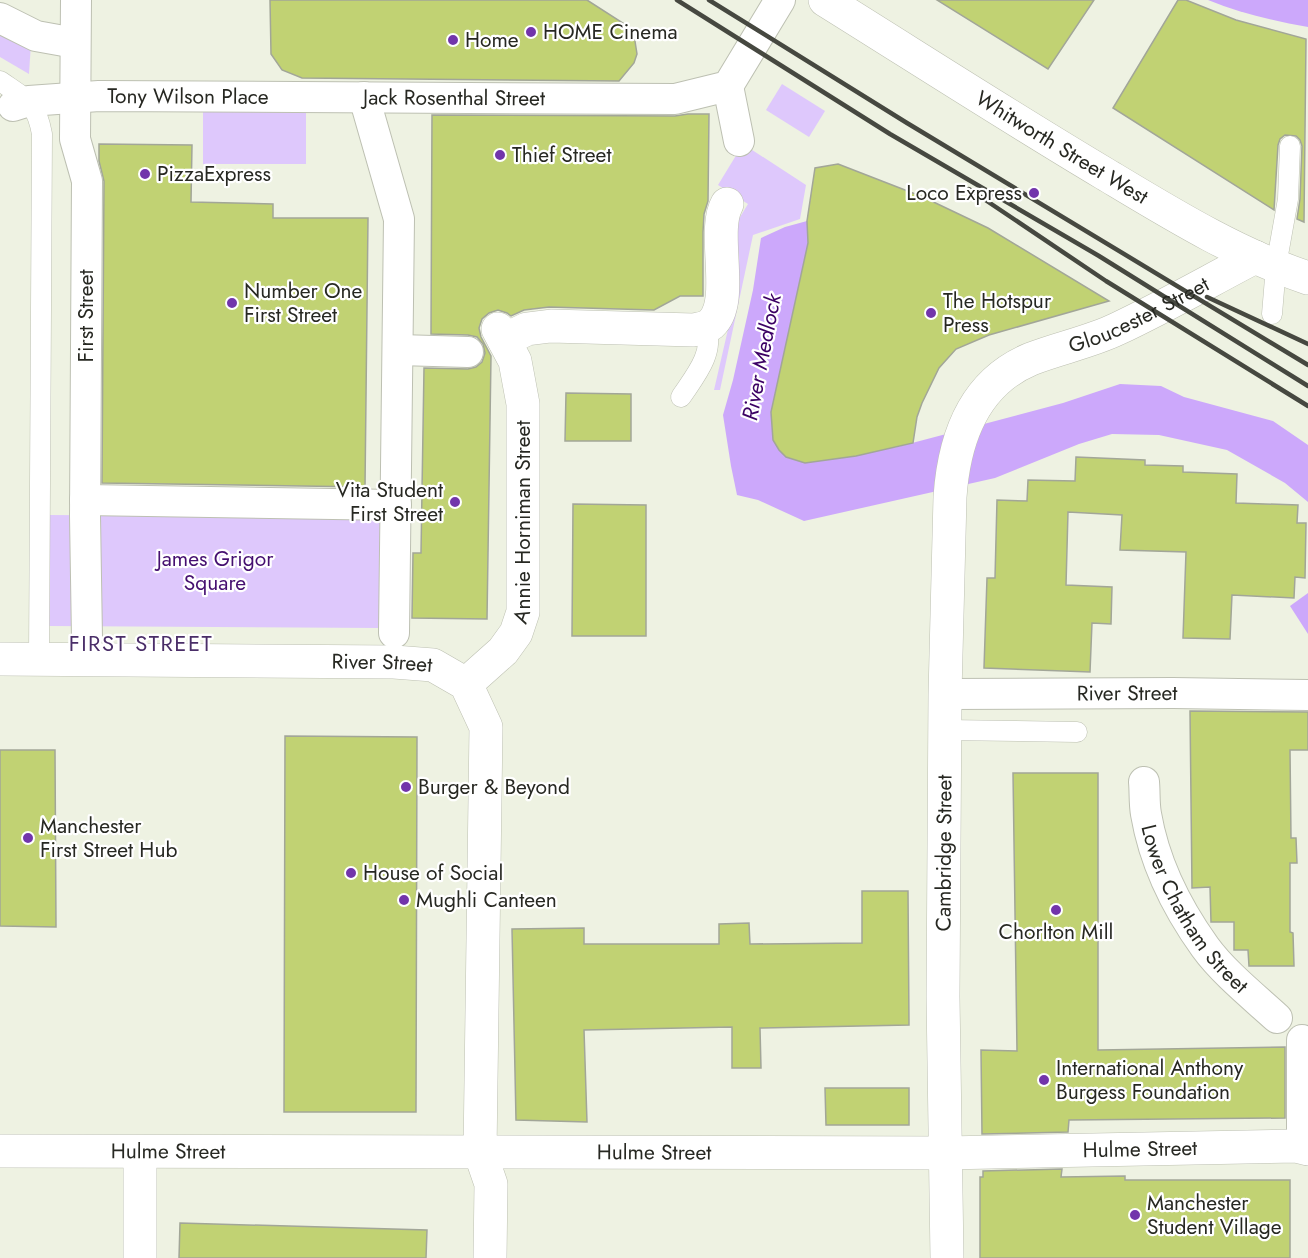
<svg xmlns="http://www.w3.org/2000/svg" width="1308" height="1258" viewBox="0 0 1308 1258" font-family="Jost,sans-serif">
<style>
.green{fill:#dec8fc}
.water{fill:#cca8fb}
.building{fill:#c1d273;stroke:#a2a698;stroke-width:1.5}
.lines{fill:none;stroke-linecap:round;stroke-linejoin:round}
.service-casing{stroke:#bdc0b2;stroke-width:21}
.pedestrian-casing{stroke:#bdc0b2;stroke-width:32}
.minor-casing{stroke:#bdc0b2;stroke-width:34}
.tertiary-casing{stroke:#bdc0b2;stroke-width:34}
.secondary-casing{stroke:#bdc0b2;stroke-width:34}
.service{stroke:#fff;stroke-width:20}
.pedestrian{stroke:#fff;stroke-width:30}
.minor{stroke:#fff;stroke-width:33}
.tertiary{stroke:#fff;stroke-width:33}
.secondary{stroke:#fff;stroke-width:33}
.rail{stroke:#464840;stroke-width:4.5}
.poi-dot{fill:#7235ab;stroke:#fff;stroke-width:2}
.labels{text-anchor:middle;dominant-baseline:central;stroke-width:4.5;stroke-linejoin:round;paint-order:stroke}
.poi-label{font-size:21px;fill:#272822;stroke:#fff;text-anchor:start}
.street-label{font-size:21px;fill:#272822;stroke:#fff}
.park-label{font-size:21px;fill:#450f70;stroke:#fff}
.water-label{font-size:22px;font-style:italic;fill:#3b0064;stroke:#fff}
.neighbourhood-label{font-size:22px;letter-spacing:1.5px;fill:#4a2e68;stroke:#fff}
</style>
<rect width="100%" height="100%" fill="#eef2e2"/>
<g class="green">
<path d="M0,28l31,15 -2,31 -29,-17z"/>
<path d="M782,84l43,27 -16,26 -43,-27z"/>
<rect x="203" y="106" width="103" height="58"/>
<path d="M743,144l63,41 -6,34 -47,16 -33,155h-6l21,-91 3,-34 -1,-43 11,-18 -30,-19z"/>
<path d="M49,515l332,2 -1,111 -331,-2z"/>
</g>
<g class="water">
<path d="M1208,0h100v27c-34,-6 -68,-14 -100,-27z"/>
<path d="M807,221l1,22 -37,169 2,28 6,10 7,7 19,6 92,-16 166,-44 57,-19 41,2 23,11 89,24 35,24v57l-23,-19 -58,-33 -68,-15 -47,-1 -33,10 -84,34 -191,43 -46,-21 -21,-5 -6,-29 -8,-51 10,-35 20,-90 8,-52 24,-11z"/>
<path d="M1308,593v41l-18,-28z"/>
</g>
<g class="building">
<path d="M270,0h317l39,25 8,10 3,19 -3,9 -15,18 -317,-3 -20,-8 -11,-16z"/>
<path d="M937,0h157l-46,69z"/>
<path d="M1178,0h8l50,20 70,19 -2,183 -7,-3 3,-20 2,-53 -2,-6 -4,-4 -11,-1 -5,4 -2,6 -4,65 -161,-102z"/>
<path d="M688,114h21l-1,87 -4,13 -1,18v64h-23l-26,14 -105,-3 -25,3 -13,6 -4,-3 -9,-3 -9,3 -7,6 -3,9 2,9 10,19 -4,263 -75,-1 1,-65h8l3,-185 44,1 8,-2 6,-5 3,-9 -2,-9 -6,-7 -9,-2 -37,-1 1,-219 243,1z"/>
<path d="M99,144l93,1 -1,57 82,2v14h95l-3,269 -263,-4 2,-302 -5,-20z"/>
<path d="M838,164l85,33 65,31 121,73 -120,34 -33,14 -17,19 -17,35 -5,14 -4,26 -57,13 -51,7 -19,-6 -7,-7 -6,-10 -2,-28 37,-169 -1,-22 8,-53z"/>
<path d="M566,393l65,1v47h-66z"/>
<path d="M1076,457l69,3v5l38,1v6l54,2 -1,29 62,2 -1,18h9l-1,55 -10,-1 -1,21 -62,-3 -2,44 -47,-1 3,-86 -66,-2 2,-35 -54,-3 -2,73 46,2 -1,37 -19,-1 -2,49 -106,-4 3,-90h8l2,-78 30,1 1,-21 47,1z"/>
<path d="M573,504l73,1v131h-74z"/>
<path d="M1190,711l118,1v38h-18l1,88h5l1,25h-7v69l3,1 1,33h-45l-1,-16h-14v-28h-23l-1,-35 -18,1z"/>
<path d="M285,736l132,1 -1,375h-132z"/>
<path d="M0,750h55l1,177 -56,-1z"/>
<path d="M1013,773h85v277l187,-3v71l-216,2 -1,12 -86,2 -1,-84 36,1z"/>
<path d="M862,891h46l1,134 -149,3 1,40h-29v-41l-148,3 3,92 -71,-2 -4,-191 72,-1v16h135v-20l30,-1 1,21 112,-1z"/>
<path d="M825,1088h84v37h-83z"/>
<path d="M1062,1169l-1,8 64,-1v4h165v78h-310v-81h3v-6z"/>
<path d="M180,1223l247,7 -1,28h-247z"/>
</g>
<g class="lines">
<g class="service-casing">
<g id="service">
<path d="M0,81c26,18 36,20 42,53l-3,525"/>
<path d="M1272,314l4,-48 12,-67 2,-53"/>
<path d="M681,397c14,-21 34,-44 25,-70"/>
<path d="M945,730l132,2"/>
</g>
</g>
<g class="pedestrian-casing">
<g id="pedestrian">
<path d="M76,0l-1,139 12,42 -2,335 2,123"/>
<path d="M0,18l36,18 39,7"/>
<path d="M728,86l11,55"/>
<path d="M364,97l35,122 -5,414"/>
<path id="s1" d="M13,106l16,-5 70,-5 576,3 53,-13 52,-86"/>
<path d="M399,350l69,2"/>
<path d="M85,500l311,5"/>
<path id="s2" d="M945,694l228,-1 135,2"/>
<path id="s3" d="M1144,782c1,10 0,21 2,32 8,47 31,94 59,133 18,25 49,50 72,71"/>
<path d="M1302,1135v-95"/>
</g>
</g>
<g class="minor-casing">
<g id="minor">
<path d="M504,340l23,-11 24,-3 142,4c7,-1 13,-2 18,-6 25,-22 0,-92 16,-120"/>
<path id="s4" d="M0,659l394,3 39,3 33,19 20,43 -6,425 11,32 -1,74"/>
<path id="s5" d="M466,684l37,-33 13,-18 7,-21v-208l-8,-43 -17,-32"/>
<path id="s6" d="M0,1151l946,2 350,-7 12,3"/>
<path d="M140,1258v-106"/>
</g>
</g>
<g class="tertiary-casing">
<g id="tertiary">
<path id="s7" d="M947,1258l-4,-261 2,-303 5,-197c4,-58 23,-114 81,-138 28,-11 59,-17 86,-30 47,-22 92,-48 138,-72"/>
</g>
</g>
<g class="secondary-casing">
<g id="secondary">
<path id="s8" d="M825,0c93,58 186,118 280,174 65,39 131,80 203,104"/>
</g>
</g>
<use href="#service" class="service"/>
<use href="#pedestrian" class="pedestrian"/>
<use href="#minor" class="minor"/>
<use href="#tertiary" class="tertiary"/>
<use href="#secondary" class="secondary"/>
<g class="rail">
<path d="M677,0l213,134 209,122 209,130"/>
<path d="M709,0l198,123 401,242"/>
<path d="M969,189l137,92 202,125"/>
<path d="M1207,297l101,47"/>
</g>
</g>
<g class="poi-dot">
<circle cx="531" cy="32" r="6"/>
<circle cx="453" cy="40" r="6"/>
<circle cx="500" cy="155" r="6"/>
<circle cx="145" cy="174" r="6"/>
<circle cx="1034" cy="193" r="6"/>
<circle cx="232" cy="303" r="6"/>
<circle cx="931" cy="313" r="6"/>
<circle cx="455" cy="502" r="6"/>
<circle cx="406" cy="787" r="6"/>
<circle cx="28" cy="838" r="6"/>
<circle cx="351" cy="873" r="6"/>
<circle cx="404" cy="900" r="6"/>
<circle cx="1056" cy="910" r="6"/>
<circle cx="1044" cy="1080" r="6"/>
<circle cx="1135" cy="1215" r="6"/>
</g>
<g class="labels">
<g class="poi-label">
<text x="543" y="32">HOME Cinema</text>
<text x="465" y="40">Home</text>
<text x="512" y="155">Thief Street</text>
<text x="157" y="174">PizzaExpress</text>
<text x="1022" y="193" text-anchor="end">Loco Express</text>
<text x="244" y="291">Number One<tspan x="244" dy="24">First Street</tspan></text>
<text x="943" y="301">The Hotspur<tspan x="943" dy="24">Press</tspan></text>
<text x="443" y="490" text-anchor="end">Vita Student<tspan x="443" dy="24">First Street</tspan></text>
<text x="418" y="787">Burger &amp; Beyond</text>
<text x="40" y="826">Manchester<tspan x="40" dy="24">First Street Hub</tspan></text>
<text x="363" y="873">House of Social</text>
<text x="416" y="900">Mughli Canteen</text>
<text x="1056" y="932" text-anchor="middle">Chorlton Mill</text>
<text x="1056" y="1068">International Anthony<tspan x="1056" dy="24">Burgess Foundation</tspan></text>
<text x="1147" y="1203">Manchester<tspan x="1147" dy="24">Student Village</tspan></text>
</g>
<g class="street-label">
<text stroke="none"><textPath href="#s1" startOffset="176">Tony Wilson Place</textPath></text>
<text stroke="none"><textPath href="#s1" startOffset="442">Jack Rosenthal Street</textPath></text>
<text stroke="none"><textPath href="#s8" startOffset="279">Whitworth Street West</textPath></text>
<text stroke="none"><textPath href="#s7" startOffset="1047">Gloucester Street</textPath></text>
<text transform="translate(86 316) rotate(-90)">First Street</text>
<text stroke="none"><textPath href="#s5" startOffset="184">Annie Horniman Street</textPath></text>
<text stroke="none"><textPath href="#s4" startOffset="382">River Street</textPath></text>
<text stroke="none"><textPath href="#s2" startOffset="182">River Street</textPath></text>
<text stroke="none"><textPath href="#s7" startOffset="405">Cambridge Street</textPath></text>
<text stroke="none"><textPath href="#s3" startOffset="140">Lower Chatham Street</textPath></text>
<text stroke="none"><textPath href="#s6" startOffset="1140">Hulme Street</textPath></text>
<text stroke="none"><textPath href="#s6" startOffset="168">Hulme Street</textPath></text>
<text stroke="none"><textPath href="#s6" startOffset="654">Hulme Street</textPath></text>
</g>
<g class="park-label">
<text x="215" y="559">James Grigor<tspan x="215" dy="24">Square</tspan></text>
</g>
<g class="water-label">
<text transform="translate(761 357) rotate(-79)">River Medlock</text>
</g>
<g class="neighbourhood-label">
<text x="141" y="643">FIRST STREET</text>
</g>
</g>
</svg>
